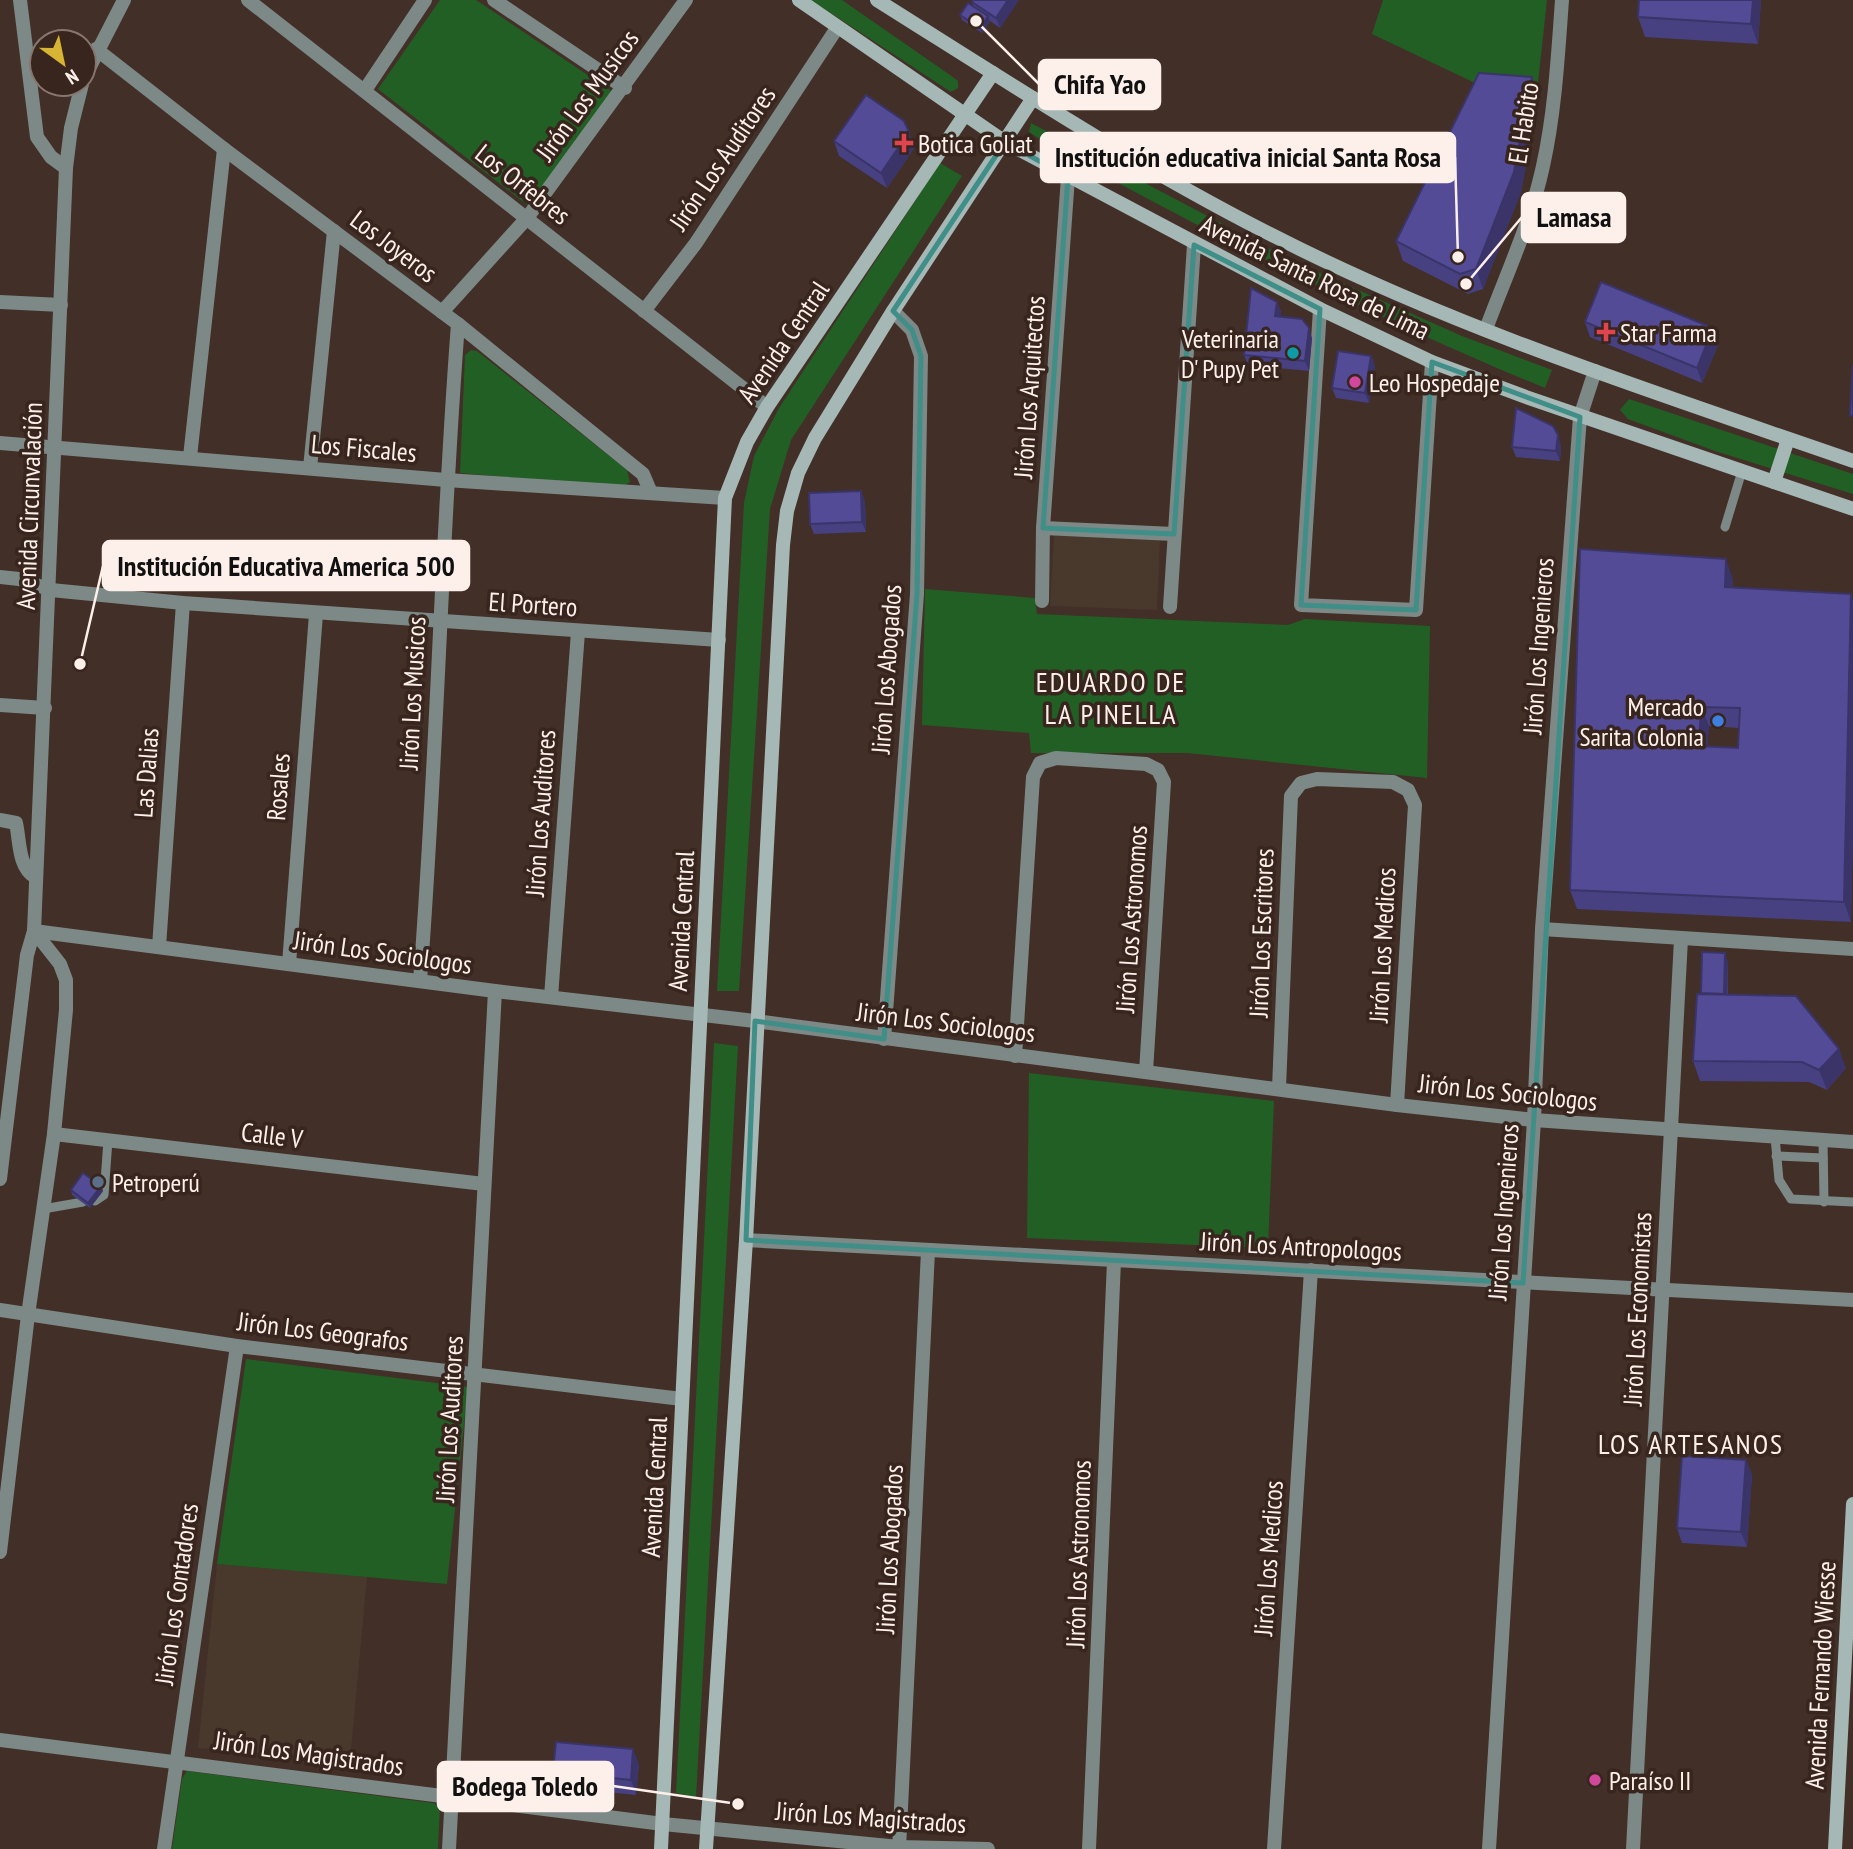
<svg xmlns="http://www.w3.org/2000/svg" width="1853" height="1849" viewBox="0 0 1853 1849" font-family="'PT Sans Narrow',sans-serif">
<style>
.education{fill:#48392c}
.green{fill:#225f25}
.lines{fill:none;stroke-linecap:round;stroke-linejoin:round}
.service{stroke:#7c8987;stroke-width:9}
.minor{stroke:#7c8987;stroke-width:14}
.tertiary{stroke:#7c8987;stroke-width:14}
.secondary{stroke:#a5b8b5;stroke-width:14}
.wall{fill:#474081;fill-rule:evenodd}
.shaded-wall{fill:#3a3469}
.building{fill:#534b96;stroke:#3a3469;stroke-width:2;fill-rule:evenodd}
.marked{fill:none;stroke:#3f8e87;stroke-width:5;stroke-linejoin:round}
.health-dot{fill:#e0444e;stroke:#38251d;stroke-width:2.5}
.culture-dot{fill:#0f9aa8;stroke:#38251d;stroke-width:2.5}
.hotel-dot{fill:#d1479c;stroke:#38251d;stroke-width:2.5}
.shop-dot{fill:#3f7fe0;stroke:#38251d;stroke-width:2.5}
.service-dot{fill:#5c6f8a;stroke:#38251d;stroke-width:2.5}
.labels{text-anchor:middle;dominant-baseline:central;stroke-width:7;stroke-linejoin:round;paint-order:stroke}
.street-label{font-size:26px;fill:#fdf0eb;stroke:#38251d}
.poi-label{font-size:26px;fill:#fdf0eb;stroke:#38251d;text-anchor:start}
.neighbourhood-label{font-size:28px;letter-spacing:2px;fill:#fdf0eb;stroke:#38251d}
.leader{fill:none;stroke:#fdf0eb;stroke-width:2.5}
.callout-dot{fill:#fdf0eb;stroke:#38251d;stroke-width:2.5}
.callout{fill:#fdf0eb;stroke:#fdf0eb;stroke-width:2.5}
.callout-label{font-size:28px;text-anchor:middle;font-weight:bold;fill:#111}
</style>
<rect width="100%" height="100%" fill="#422f27"/>
<g class="education">
<path d="M1054,535l106,4 -3,71 -107,-4z"/>
<path d="M217,1564l150,13 -17,184 -152,-13z"/>
</g>
<g class="green">
<path d="M440,0h36l137,92 -82,116 -153,-119z"/>
<path d="M811,0h31l108,75 8,6v7l-7,4z"/>
<path d="M1383,0h164l-10,92 -64,-10 -101,-48z"/>
<path d="M1031,123l264,139 167,74 90,34 -7,18c-169,-69 -330,-152 -490,-239l-26,-17z"/>
<path d="M940,163l22,13 -171,264 -21,69 -31,482h-22l27,-488 10,-47 25,-48z"/>
<path d="M471,350l6,1 150,119 3,12 -7,5 -163,-14 5,-118z"/>
<path d="M1629,399l224,75v20l-138,-43 -87,-32 -8,-9z"/>
<path d="M925,589l110,9 2,16 251,11 17,-6 125,7 -3,152 -240,-25h-156l-2,-20 -107,-8z"/>
<path d="M714,1043l24,3 -42,751 -20,-4z"/>
<path d="M1029,1073l245,28 -6,147 -241,-10z"/>
<path d="M246,1359l222,28 -21,197 -230,-20z"/>
<path d="M187,1771l246,32 7,3 -2,43h-266l10,-70z"/>
</g>
<g class="lines">
<g class="service">
<path d="M1725,527l17,-56"/>
<path d="M1775,1137l4,43 12,19 62,3"/>
<path d="M1823,1140l1,62"/>
<path d="M1776,1156l47,2"/>
<path d="M95,1201l9,-6 4,-55"/>
<path d="M43,1209l40,-7"/>
</g>
<g class="minor">
<path d="M20,0l17,137 14,20 15,11"/>
<path d="M248,0l519,407"/>
<path d="M494,0l131,88"/>
<path d="M96,49l128,100 234,175 185,150 8,19"/>
<path d="M365,90l60,-90"/>
<path d="M0,302l61,3"/>
<path d="M1320,309l-19,296 115,5 16,-248"/>
<path d="M644,311l52,-68 141,-215"/>
<path d="M442,312l85,-94 159,-218"/>
<path d="M1486,329c20,-54 45,-107 57,-163 12,-54 15,-111 19,-166"/>
<path d="M0,443l446,37 279,18"/>
<path d="M190,457l34,-308"/>
<path d="M310,468l24,-237"/>
<path d="M1043,528l131,6"/>
<path d="M0,577l19,2 32,11 132,13 536,37"/>
<path d="M1042,601l1,-73 25,-351"/>
<path d="M1170,607l24,-362"/>
<path d="M0,705l45,3"/>
<path d="M0,820l16,3c4,18 2,44 19,54"/>
<path d="M1542,929l311,20"/>
<path d="M159,947l24,-344"/>
<path d="M289,964l27,-350"/>
<path d="M420,981c17,-219 21,-438 38,-657"/>
<path d="M551,997l27,-365"/>
<path d="M755,1021l642,84 137,15 319,22"/>
<path d="M884,1039l33,-445 4,-238 -9,-26 -19,-19"/>
<path d="M1015,1056l18,-279 7,-14 16,-5 90,6 12,6 6,12 -18,290"/>
<path d="M1279,1088l12,-292 10,-13 16,-4 76,3 15,8 7,15 -18,300"/>
<path d="M54,1134l430,50"/>
<path d="M746,1240l1107,60"/>
<path d="M0,1310l237,36 445,53"/>
<path d="M0,1740l663,84"/>
<path d="M164,1849l73,-503"/>
<path d="M449,1849l46,-858"/>
<path d="M899,1849l29,-598"/>
<path d="M1089,1849l25,-588"/>
<path d="M1274,1849l37,-579"/>
<path d="M1489,1849l45,-729 8,-191 38,-512 15,-46"/>
<path d="M1633,1849l48,-910"/>
</g>
<g class="tertiary">
<path d="M84,78l40,-78"/>
<path d="M34,931l461,60 260,30"/>
<path d="M0,1179l27,-224 7,-24 32,-763 5,-40 11,-44"/>
<path d="M0,1552l28,-237 26,-181 12,-124v-30l-6,-16 -26,-33"/>
<path d="M663,1824l236,23 89,2"/>
</g>
<g class="secondary">
<path d="M799,0l206,142 315,167 112,53 94,35 327,112"/>
<path d="M877,0c129,81 257,165 393,234 185,95 387,159 583,227"/>
<path d="M1774,482l14,-43"/>
<path d="M661,1849l64,-1351 22,-56 20,-35 226,-334"/>
<path d="M706,1849l40,-609 37,-695 4,-34 11,-38 17,-35 78,-127 140,-213"/>
<path d="M1835,1849l18,-345"/>
</g>
</g>
<g class="wall">
<path d="M1019,0l-19,28 -10,-7 -8,12 -20,-13 -2,-5 14,-8 -2,-5z"/>
<path d="M1639,0h122l-3,44 -113,-7 -7,-20z"/>
<path d="M1532,77l7,20 -18,95 -38,97 -15,5 -65,-33 -7,-20z"/>
<path d="M834,141l81,6 -28,41 -48,-32z"/>
<path d="M1277,302l4,10 -1,5 32,21 -3,33 -61,-6 -4,-10z"/>
<path d="M1585,322l134,21 -17,40 -112,-46z"/>
<path d="M1371,356l4,10 -6,37 -33,-5 -4,-10z"/>
<path d="M1561,445l-1,16 -44,-4 -4,-10z"/>
<path d="M865,501l1,31 -52,2 -4,-10z"/>
<path d="M1733,579l-1,8 119,7 2,7v227l-2,94 -274,-13 -7,-19zM1709,726l30,2 -1,20 -31,-2z"/>
<path d="M1728,963v32l118,73 -19,22 -18,-8 -109,-1 -7,-20 8,-68z"/>
<path d="M101,1186l2,5 -13,17 -18,-13 -1,-5z"/>
<path d="M1746,1460l6,15 -5,72 -65,-4 -5,-15z"/>
<path d="M639,1764l-3,31 -77,-8 -6,-15z"/>
</g>
<g class="shaded-wall">
<path d="M1008,0h11l-19,28 -4,-10z"/>
<path d="M1753,0h8l-3,44 -7,-20z"/>
<path d="M988,16l2,5 -8,12 -2,-5z"/>
<path d="M1532,77l7,20 -18,95 -38,97 -7,-20z"/>
<path d="M909,132l6,15 -28,41 -6,-15z"/>
<path d="M1277,302l4,10 -2,14 -4,-10z"/>
<path d="M1309,328l3,10 -3,33 -4,-10z"/>
<path d="M1713,328l6,15 -17,40 -5,-15z"/>
<path d="M1371,356l4,10 -6,37 -4,-10z"/>
<path d="M1558,435l3,10 -1,16 -4,-10z"/>
<path d="M861,491l4,10 1,31 -4,-10z"/>
<path d="M1726,559l7,20 -1,28 -7,-20z"/>
<path d="M1851,594l2,7v227l-2,94 -7,-20z"/>
<path d="M1701,707l8,19 -3,39 -7,-19z"/>
<path d="M1725,953l3,10 -1,41 -3,-10z"/>
<path d="M1839,1049l7,19 -19,22 -8,-20z"/>
<path d="M101,1186l2,5 -13,17 -2,-5z"/>
<path d="M1746,1460l6,15 -5,72 -6,-15z"/>
<path d="M633,1749l6,15 -3,31 -5,-15z"/>
</g>
<g class="building">
<path d="M973,0h35l-12,18 -24,-16z"/>
<path d="M1639,0h114l-2,24 -113,-7z"/>
<path d="M968,3l20,13 -8,12 -20,-13z"/>
<path d="M1479,73l53,4 -18,95 -38,97 -16,5 -64,-33z"/>
<path d="M866,95l38,26 5,11 -28,41 -47,-32z"/>
<path d="M1601,282l112,46 -16,40 -112,-46z"/>
<path d="M1251,288l26,14 -2,14 27,3 7,9 -4,33 -61,-6z"/>
<path d="M1338,351l33,5 -6,37 -33,-5z"/>
<path d="M1853,365v51l-3,-1z"/>
<path d="M1516,408l37,18 5,9 -2,16 -44,-4z"/>
<path d="M861,491l1,31 -52,2 -1,-31z"/>
<path d="M1580,549l146,10 -1,28 126,7 -7,308 -274,-12zM1701,707l39,1 -2,40 -39,-2z"/>
<path d="M1702,952l23,1 -1,41 -23,-1z"/>
<path d="M1697,994l99,2 43,53 -20,21 -17,-8 -109,-1z"/>
<path d="M83,1173l18,13 -13,17 -17,-13z"/>
<path d="M1682,1456l64,4 -5,72 -64,-4z"/>
<path d="M556,1742l77,7 -2,31 -78,-8z"/>
</g>
<path class="marked" d="M1005,142l63,35 -25,351 131,6 20,-289 126,64 -19,296 115,5 16,-248 148,55 -57,866 -777,-43 9,-219 129,18 33,-445 4,-238 -9,-26 -19,-19z"/>
<g class="health-dot">
<path d="M900.5 132.5h7v7h7v7h-7v7h-7v-7h-7v-7h7z"/>
<path d="M1602.5 321.5h7v7h7v7h-7v7h-7v-7h-7v-7h7z"/>
</g>
<circle class="culture-dot" cx="1293" cy="353" r="7"/>
<g class="hotel-dot">
<circle cx="1355" cy="382" r="7"/>
<circle cx="1595" cy="1780" r="7"/>
</g>
<circle class="shop-dot" cx="1718" cy="721" r="7"/>
<circle class="service-dot" cx="98" cy="1182" r="7"/>
<g class="labels">
<g class="street-label">
<text transform="translate(587 95) rotate(-54)">Jirón Los Musicos</text>
<text transform="translate(1523 123) rotate(-81)">El Habito</text>
<text transform="translate(722 158) rotate(-56)">Jirón Los Auditores</text>
<text transform="translate(523 184) rotate(38)">Los Orfebres</text>
<text transform="translate(394 246) rotate(37)">Los Joyeros</text>
<text transform="translate(1315 277) rotate(26)">Avenida Santa Rosa de Lima</text>
<text transform="translate(783 342) rotate(-56)">Avenida Central</text>
<text transform="translate(1029 387) rotate(-86)">Jirón Los Arquitectos</text>
<text transform="translate(364 448) rotate(5)">Los Fiscales</text>
<text transform="translate(29 506) rotate(-88)">Avenida Circunvalación</text>
<text transform="translate(533 604) rotate(4)">El Portero</text>
<text transform="translate(1538 646) rotate(-86)">Jirón Los Ingenieros</text>
<text transform="translate(886 669) rotate(-86)">Jirón Los Abogados</text>
<text transform="translate(412 693) rotate(-87)">Jirón Los Musicos</text>
<text transform="translate(146 773) rotate(-86)">Las Dalias</text>
<text transform="translate(278 787) rotate(-86)">Rosales</text>
<text transform="translate(540 813) rotate(-86)">Jirón Los Auditores</text>
<text transform="translate(1131 919) rotate(-86)">Jirón Los Astronomos</text>
<text transform="translate(681 921) rotate(-87)">Avenida Central</text>
<text transform="translate(1261 933) rotate(-88)">Jirón Los Escritores</text>
<text transform="translate(1382 945) rotate(-87)">Jirón Los Medicos</text>
<text transform="translate(383 952) rotate(8)">Jirón Los Sociologos</text>
<text transform="translate(946 1022) rotate(7)">Jirón Los Sociologos</text>
<text transform="translate(1508 1092) rotate(6)">Jirón Los Sociologos</text>
<text transform="translate(272 1135) rotate(7)">Calle V</text>
<text transform="translate(1503 1212) rotate(-86)">Jirón Los Ingenieros</text>
<text transform="translate(1301 1246) rotate(3)">Jirón Los Antropologos</text>
<text transform="translate(1637 1309) rotate(-87)">Jirón Los Economistas</text>
<text transform="translate(323 1331) rotate(7)">Jirón Los Geografos</text>
<text transform="translate(449 1419) rotate(-87)">Jirón Los Auditores</text>
<text transform="translate(654 1487) rotate(-87)">Avenida Central</text>
<text transform="translate(889 1549) rotate(-87)">Jirón Los Abogados</text>
<text transform="translate(1078 1554) rotate(-88)">Jirón Los Astronomos</text>
<text transform="translate(1268 1558) rotate(-86)">Jirón Los Medicos</text>
<text transform="translate(176 1594) rotate(-82)">Jirón Los Contadores</text>
<text transform="translate(1820 1675) rotate(-87)">Avenida Fernando Wiesse</text>
<text transform="translate(309 1753) rotate(8)">Jirón Los Magistrados</text>
<text transform="translate(871 1817) rotate(4)">Jirón Los Magistrados</text>
</g>
<g class="poi-label">
<text x="918" y="143">Botica Goliat</text>
<text x="1620" y="332">Star Farma</text>
<text x="1279" y="338" text-anchor="end">Veterinaria<tspan x="1279" dy="30">D' Pupy Pet</tspan></text>
<text x="1369" y="382">Leo Hospedaje</text>
<text x="1704" y="706" text-anchor="end">Mercado<tspan x="1704" dy="30">Sarita Colonia</tspan></text>
<text x="112" y="1182">Petroperú</text>
<text x="1609" y="1780">Paraíso II</text>
</g>
<g class="neighbourhood-label">
<text x="1111" y="681">EDUARDO DE<tspan x="1111" dy="32">LA PINELLA</tspan></text>
<text x="1691" y="1443">LOS ARTESANOS</text>
</g>
</g>
<path class="leader" d="M976 21L1039 84M1458 257L1455 157M1466 284L1522 217M80 664L103 566M738 1804L613 1786"/>
<g class="callout-dot">
<circle cx="976" cy="21" r="7"/>
<circle cx="1458" cy="257" r="7"/>
<circle cx="1466" cy="284" r="7"/>
<circle cx="80" cy="664" r="7"/>
<circle cx="738" cy="1804" r="7"/>
</g>
<g class="callout">
<rect x="1039" y="60" width="121" height="49" rx="7"/>
<rect x="1041" y="133" width="414" height="49" rx="7"/>
<rect x="1522" y="193" width="103" height="49" rx="7"/>
<rect x="103" y="541" width="366" height="49" rx="7"/>
<rect x="438" y="1762" width="175" height="49" rx="7"/>
</g>
<g class="callout-label">
<text x="1100" y="94">Chifa Yao</text>
<text x="1248" y="167">Institución educativa inicial Santa Rosa</text>
<text x="1574" y="227">Lamasa</text>
<text x="286" y="576">Institución Educativa America 500</text>
<text x="525" y="1796">Bodega Toledo</text>
</g>
<g transform="translate(63 63) rotate(147)"><circle r="33" fill="#38251d" stroke="#87766f" stroke-width="2"/>
<path d="M0-5L12 26L0 18L-12 26Z" fill="#d8b434"/>
<text y="-10" font-size="19" font-weight="bold" text-anchor="middle" fill="#fdf0eb">N</text>
</g>
</svg>
